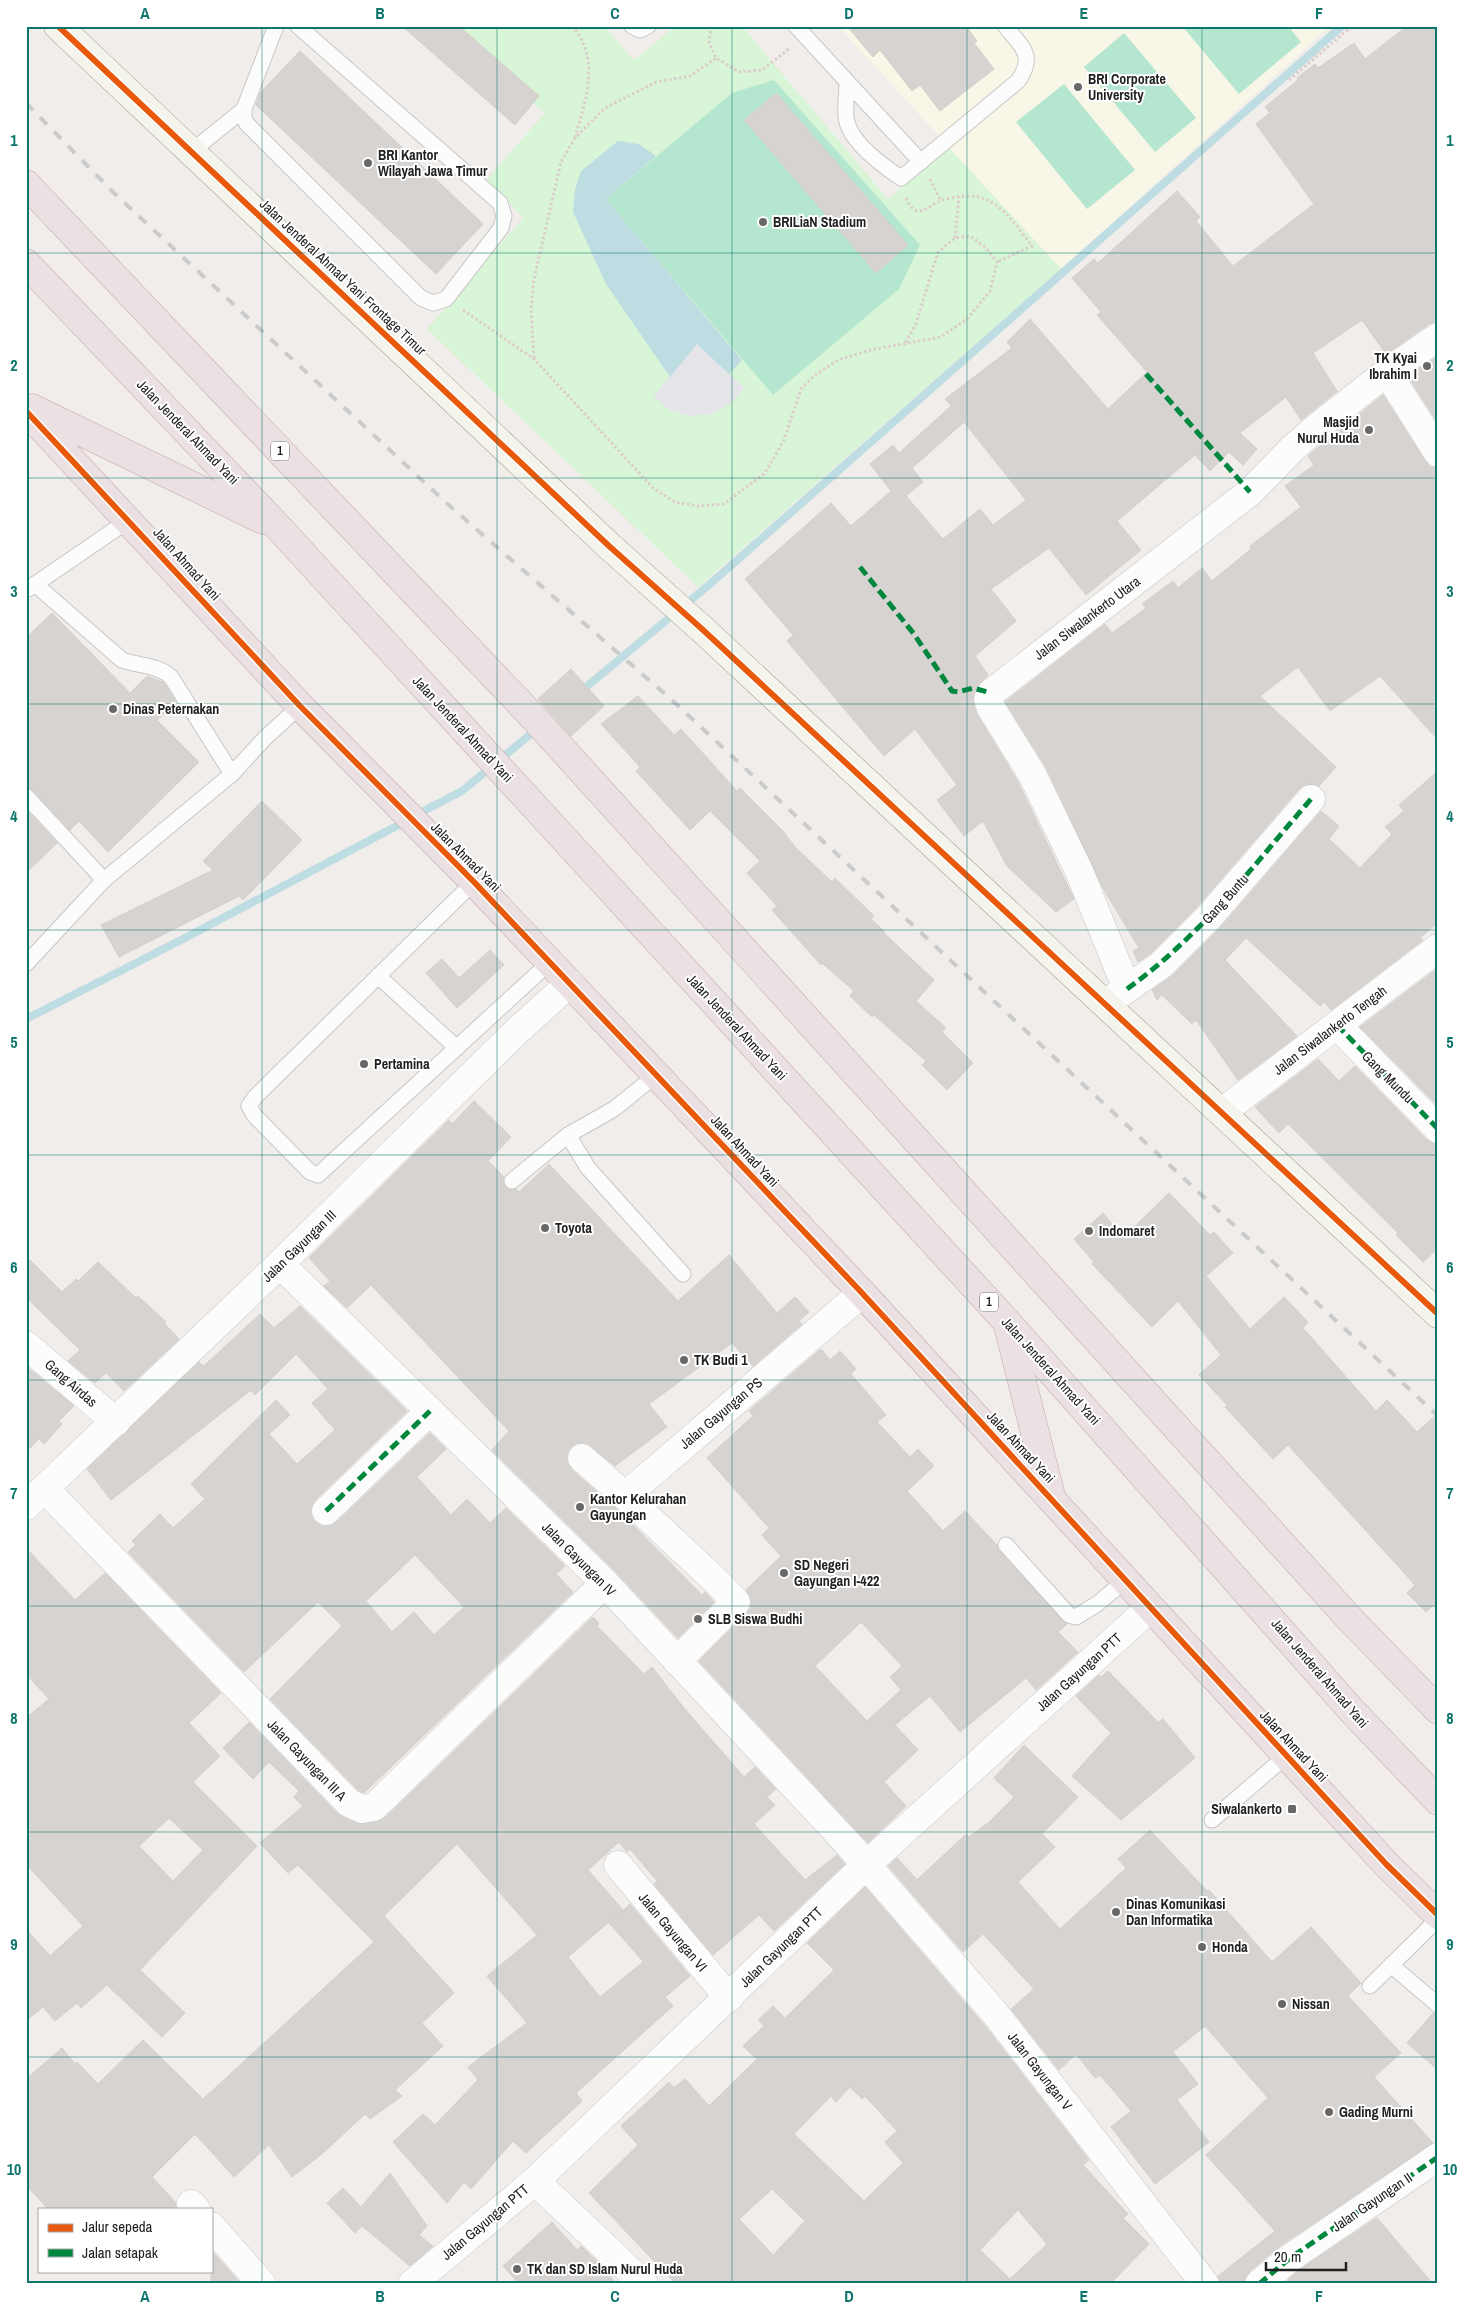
<svg xmlns="http://www.w3.org/2000/svg" width="1464" height="2310" viewBox="0 0 1464 2310" font-family="'Archivo Narrow',sans-serif">
<style>
.education{fill:#f8f6e7}
.park{fill:#d9f5d7}
.pitch{fill:#b5e6cf}
.plaza{fill:#e5e4e9}
.water{fill:#bedde3}
.lines{fill:none;stroke-linecap:round;stroke-linejoin:round}
.stream{stroke:#bedde3;stroke-width:8}
.building{fill:#d7d3d1;stroke:#d3cfcb;fill-rule:evenodd}
.lane-casing{stroke:#c8c7c6;stroke-width:17}
.street-casing{stroke:#c8c7c6;stroke-width:29}
.secondary-casing{stroke:#9a9a81;stroke-width:29}
.highway-casing{stroke:#c6a1ad;stroke-width:29}
.path{stroke:#dccdcc;stroke-width:3;stroke-dasharray:2.5 2.5;stroke-linecap:butt}
.lane{stroke:#fdfcfc;stroke-width:15}
.street{stroke:#fdfcfc;stroke-width:28}
.secondary{stroke:#f4f4ed;stroke-width:28}
.highway{stroke:#ebe0e2;stroke-width:28}
.rail{stroke:#cbcbcb;stroke-width:4;stroke-dasharray:10 10;stroke-linecap:butt}
.quiet{stroke:#00873e;stroke-width:5;stroke-dasharray:10 5;stroke-linecap:butt}
.cycleway-casing{stroke:#fff;stroke-width:9}
.cycleway{stroke:#e8590c;stroke-width:6}
.grid{fill:none;stroke:#0f766e;stroke-width:1;stroke-opacity:0.55}
.poi-dot{fill:#696867;stroke:#fff;stroke-width:2}
.labels{text-anchor:middle;dominant-baseline:central;stroke-width:4;stroke-linejoin:round;paint-order:stroke}
.shield{fill:#fff;stroke:#646464;stroke-width:1}
.shield-label{font-size:12px;font-weight:bold;fill:#212121}
.poi-label{font-size:14px;font-weight:bold;fill:#212121;stroke:#fff;text-anchor:start}
.street-label{font-size:14px;fill:#212121;stroke:#fff}
.neatline{fill:none;stroke:#0f766e;stroke-width:2}
.grid-label{font-size:16px;text-anchor:middle;font-weight:bold;fill:#0f766e}
</style>
<rect width="100%" height="100%" fill="#f0edea"/>
<path class="education" d="M838,26h492l-269,243z"/>
<path class="park" d="M439,26h165l30,34 42,-34h66l146,173 61,-51 112,121 -363,318 -271,-258 96,-111 -37,-38 59,-67z"/>
<g class="pitch">
<path d="M1182,26h106l13,16 -62,52z"/>
<path d="M1124,33l72,85 -41,34 -71,-85z"/>
<path d="M774,80l146,165 -21,44 -126,106 -167,-196 126,-106z"/>
<path d="M1064,84l71,86 -48,39 -71,-87z"/>
</g>
<path class="plaza" d="M697,343l47,45 -14,16 -19,10 -21,2 -20,-6 -17,-13z"/>
<path class="water" d="M618,141l21,3 17,12 -50,43 136,161 -13,14 -32,-30 -27,33 -64,-93 -33,-72 2,-22 6,-19z"/>
<g class="lines">
<g class="stream">
<path d="M579,693l131,-109 632,-558"/>
<path d="M416,815l46,-24 76,-63"/>
<path d="M26,1019l157,-80 223,-118"/>
</g>
</g>
<g class="building">
<path d="M402,26h57l80,70 -24,29z"/>
<path d="M847,26h119l11,15 -3,2 20,26 -54,42 -20,-26 -8,6 -32,-41 -7,7z"/>
<path d="M1407,26h31v296l-9,2 -43,30 -24,-34 -49,33 24,38 -36,29 -15,-23 -46,36 17,16 -14,16 -14,-13 -19,19 -15,-16 -78,66 24,29 -55,45 -37,-47 -58,41 25,32 -41,35 13,19 -11,11 -3,7 -1,11 5,12 40,66 56,117 -18,13 -49,-46 -24,-45 -19,15 -27,-36 20,-15 -42,-56 -31,27 -97,-115 6,-6 -48,-56 86,-76 20,23 40,-35 -21,-27 23,-19 6,8 52,-47 -6,-7 67,-51 -5,-6 23,-23 78,90 39,-37 -50,-57 4,-3 -29,-34 22,-19 4,4 79,-72 23,26 -4,4 37,45 81,-62 -58,-80 14,-11 -5,-6 33,-27 -1,-2 18,-14 3,4 36,-25 11,16zM964,422l62,78 -33,25 -13,-16 -37,30 -37,-43 17,-14 -11,-14z"/>
<path d="M300,51l183,173 -47,50 -180,-169 4,-12z"/>
<path d="M776,93l132,152 -32,28 -132,-153z"/>
<path d="M1438,356v67l-30,-47z"/>
<path d="M1383,395l42,66 5,6 8,1v272l-58,-64 -50,35 -32,-44 -38,29 76,71 -17,19 -13,-2 -7,5 -102,118 -46,46 -13,9 -5,-11 6,-3 -35,-58 -58,-123 -41,-65 100,-78 7,9 34,-25 -4,-4 31,-23 5,7 24,-20 10,13 39,-32 -1,-3 51,-39 -16,-21 29,-21 -6,-9z"/>
<path d="M52,613l78,80 17,-17 17,7 12,19 -19,18 42,42 -91,90 -29,-31 -9,9 -37,-40 -7,-3v-149z"/>
<path d="M571,669l33,37 -33,30 -33,-37z"/>
<path d="M638,696l36,39 7,-6 56,62 3,-3 43,43 12,16 37,35 3,-4 39,38 -3,3 14,13 -1,1 50,47 -18,21 30,27 -4,4 31,31 -26,27 -25,-25 4,-4 -52,-46 -2,2 -22,-21 4,-5 -32,-28 -1,2 -49,-55 5,-4 -30,-33 13,-12 -50,-50 -20,19 -54,-59 4,-4 -39,-43z"/>
<path d="M1438,771v151l-18,16 3,2 -92,70 -7,-8 -4,4 -74,-68 -21,22 72,76 -59,44 -42,-60 -4,4 -30,-29 -5,5 -5,-10 20,-14 47,-47 102,-118 18,15 -10,13 31,29 32,-34 -7,-7 19,-16 -5,-6z"/>
<path d="M262,801l40,39 -59,60 -4,-4 -120,61 -18,-32 112,-55 -10,-9z"/>
<path d="M26,810l31,33 -31,30z"/>
<path d="M490,950l14,15 -47,43 -31,-35 16,-14 17,19z"/>
<path d="M1438,968v138l-78,-79z"/>
<path d="M1318,1059l21,22 16,-15 72,74 11,4v104l-15,14 -27,-27 2,-2 -110,-109 -9,9 -24,-26z"/>
<path d="M474,1101l37,36 -23,24 16,16 -1,5 2,5 4,3 7,-1 3,3 30,-28 129,137 51,-46 48,58 18,-16 14,15 -10,9 3,3 -49,42 -21,-23 -83,61 18,23 -52,39 -29,-23h-9l-7,5 -3,6v8l5,8 48,42 82,83 3,-3 9,10 -36,36 -62,-66 -124,-122 17,-19 -138,-146 -24,23 -23,-22 6,-5 -21,-23 140,-138 3,4z"/>
<path d="M1169,1193l41,42 4,-3 19,21 -27,23 44,53 34,-32 24,25 -5,6 73,83 11,-11 30,32 21,-19v197l-5,-5 -7,7 -19,-19 8,-8 -127,-140 -15,14 -48,-52 2,-2 -28,-30 22,-20 -43,-54 -26,26 -60,-63 2,-2 -20,-23 29,-26 19,23 4,-4 1,2z"/>
<path d="M26,1256l36,36 14,-13 2,2 20,-19 38,36 2,-2 28,26 -2,1 15,16 -55,52 -18,-18 -11,10 -27,-22 12,-11 -54,-53z"/>
<path d="M300,1306l107,105 -92,89 -4,7v7l3,7 8,5h8l7,-4 93,-89 16,16 -29,28 34,38 16,-16 23,24 16,-15 59,58 -9,8 17,18 -209,201 -6,-3 -88,-91 72,-73 -24,-24 -74,70 -116,-120 8,-7 -4,-4 28,-27 13,14 32,-29 -14,-15 85,-84 14,15 -21,19 28,30 38,-34 -23,-27 16,-14 -32,-35 -41,41 -4,-5 -140,110 -24,-31 112,-107 4,4 3,-2 54,-50 14,14zM415,1555l49,52 -30,28 -20,-23 -22,20 -26,-31z"/>
<path d="M821,1349l9,11 10,-9 16,18 -5,5 35,41 -9,7 33,35 8,-8 16,17 -27,25 36,40 22,-20 32,34 2,6 68,73 -9,8 20,20 -42,38 -10,-12 -66,54 -30,-36 -35,29 23,25 -34,32 22,24 -38,37 -169,-182 48,-48 4,-6v-8l-5,-9 35,-34 -19,-21 7,-7 -62,-70 46,-42 -4,-5zM861,1622l41,44 -12,11 11,13 -34,31 -52,-55z"/>
<path d="M26,1366l48,40 -15,15 3,3 -18,20 -5,-5 -13,13z"/>
<path d="M26,1548l49,52 30,-27 116,120 -32,30 31,33 -27,26 64,64 -117,124 45,43 -23,24 -55,-52 -26,23 -4,-5 -22,18 -12,-14 -17,14v-92l24,27 33,-30 -57,-62v-146l23,-19 -23,-25zM169,1818l34,32 -30,31 -34,-35z"/>
<path d="M593,1617l6,6 -2,3 47,48 8,-7 32,41 60,69 11,-10 21,22 -9,8 8,8 -21,19 51,56 32,-25 8,9 -71,67 -15,-16 -46,40 -59,-71 3,-3 -27,-32 -3,3 -8,-10 -31,28 35,40 -55,47 32,40 42,-34 1,-2 -34,-38 21,-19 60,72 -25,21 8,9 -97,87 6,8 -56,52 -13,-12 -42,48 -7,-7 -17,21 -54,-61 30,-28 12,11 43,-45 -10,-13 59,-44 -40,-47 50,-41 -80,-91 -73,72 70,77 -32,30 21,23 -48,44 7,6 -32,23 -5,-5 -43,40 -30,23 -23,-32 -35,32 -39,-43 -43,43 24,26v6h-128l-22,-24v-106l36,-31 13,16 2,-2 21,22 45,-44 60,59 171,-157 -76,-77 -10,8 -28,-30 43,-37 -9,-9 5,-6 -30,-29 -16,17 -30,-31 26,-26 89,92 18,9 21,-1 8,-4z"/>
<path d="M1108,1671l50,51 5,-3 32,39 -74,62 -49,-44 39,-43 -35,-37 23,-21 2,2z"/>
<path d="M1024,1745l54,52 -36,37 13,13 -37,35 42,47 66,-61 -8,-9 32,-29 57,61 2,-1 63,72 39,-35 50,56 -13,13 53,57 -27,24 59,66 -152,102 -32,27 -5,12h-24l-2,-8 57,-45 -69,-76 62,-57 -63,-72 -32,26 25,32 -21,16 32,42 -54,42 -44,-57 20,-16 -31,-36 -5,3 -19,-24 -17,16 -48,-61 23,-20 -51,-55 -20,18 -75,-86 9,-8 20,22 49,-46 3,3 19,-14 26,-26 -20,-19z"/>
<path d="M865,1887l120,139 104,134 -6,5 45,49 -5,4 26,26 -39,40h-434l-87,-91 49,-48 -17,-19 48,-44 5,6 11,-9 24,27 48,-47 -14,-13 21,-20 -6,-6 15,-14 12,12 49,-48 -27,-27zM850,2087l12,12 3,-3 32,35 -12,11 18,21 -39,38 -70,-67 37,-38 5,6zM772,2189l33,32 -32,34 -34,-36zM1018,2210l29,34 -37,35 -30,-29z"/>
<path d="M1433,2013l5,1v56l-31,-27z"/>
<path d="M390,2173l37,53 -8,9 14,11 -23,20 -48,-40 -7,7 -28,-30 16,-15 18,19z"/>
<path d="M1377,2218l56,66h-149l15,-14z"/>
<path d="M552,2222l25,28 4,-4 26,25 -1,1 11,12h-98l-16,-18z"/>
<path d="M211,2250l30,34h-30z"/>
</g>
<g class="lines">
<g class="lane-casing">
<g id="lane">
<path d="M276,26l-32,83v9l3,6 174,174 12,5 13,-4 55,-71 3,-12 -4,-13 -202,-177"/>
<path d="M632,26l8,4 8,-4"/>
<path d="M796,26l125,136"/>
<path d="M847,82c0,11 -2,23 -1,35 2,24 37,49 55,61l117,-97c18,-26 4,-34 -13,-55"/>
<path d="M192,151l52,-42"/>
<path d="M35,584l87,76c17,6 36,5 49,17l61,97"/>
<path d="M28,589l101,-69"/>
<path d="M26,796l78,84"/>
<path d="M474,882l-219,215 -6,9 5,9 56,57 8,3 232,-213"/>
<path d="M26,964l78,-84 128,-106 33,-36 35,-32"/>
<path d="M378,976l79,72"/>
<path d="M656,1075l-42,34 -46,26 20,33 95,106"/>
<path d="M512,1181l56,-46"/>
<path d="M1006,1545l63,70 7,2 21,-13 29,-24"/>
<path d="M1212,1820l74,-64"/>
<path d="M1391,1965l47,40"/>
<path d="M1370,1986l68,-67"/>
</g>
</g>
<g class="street-casing">
<g id="street">
<path d="M1387,372l51,81"/>
<path d="M1127,989l-48,-118 -47,-97 -41,-66 -3,-9 3,-6 259,-201 43,-44 23,-20 71,-56 51,-35"/>
<path d="M1112,999l49,-34 47,-47 103,-119"/>
<path d="M1337,1025l101,104"/>
<path d="M1222,1112l216,-164"/>
<path d="M280,1264l325,319 244,262 145,167 211,272"/>
<path d="M26,1345l90,77"/>
<path d="M582,1458l43,38 237,-203"/>
<path d="M45,1489l304,314 13,6 12,-2 231,-224"/>
<path d="M625,1496l91,85 20,21 -59,59"/>
<path d="M26,1506l254,-242 236,-232 54,-49"/>
<path d="M326,1511l104,-100"/>
<path d="M618,1865l111,133"/>
<path d="M535,2181l109,103"/>
<path d="M191,2204l5,5"/>
<path d="M211,2226l51,58"/>
<path d="M412,2284l123,-103 331,-316 284,-257"/>
<path d="M1259,2284l31,-26 148,-101"/>
</g>
</g>
<g class="secondary-casing">
<path id="secondary" d="M58,26l551,520 93,83 736,685"/>
</g>
<g class="highway-casing">
<g id="highway">
<path d="M26,184l508,534 814,899 90,93"/>
<path d="M26,263l252,264 257,280 472,515 346,390 85,89"/>
<path d="M32,408l231,112"/>
<path d="M26,411l274,295 174,176 388,411 524,571 52,51"/>
<path d="M1008,1326l43,170"/>
</g>
</g>
<g class="path">
<path d="M572,26c29,33 14,74 3,111"/>
<path d="M711,26l-2,16 7,16 23,14 23,-2 27,-21"/>
<path d="M1289,80l63,-54"/>
<path d="M930,179l11,22"/>
<path d="M906,198c11,25 22,7 37,2 10,-3 25,-5 35,-3 24,5 40,31 54,49l-35,16"/>
<path d="M955,238l4,-41"/>
<path d="M463,310l71,49 119,129 22,14 23,4 26,-2 41,-31 19,-33 17,-51 14,-14 23,-15 32,-10 71,-13 27,-19 22,-27 7,-29 -12,-15 -15,-11 -15,2 -17,14 -22,72 -12,21"/>
<path d="M534,358l-3,-49 3,-30 27,-117 14,-24 30,-30 51,-26 34,-6 26,-18"/>
</g>
<use href="#lane" class="lane"/>
<use href="#street" class="street"/>
<use href="#secondary" class="secondary"/>
<use href="#highway" class="highway"/>
<path class="rail" d="M26,103l88,90 338,315 221,193 765,715"/>
<g class="quiet">
<path d="M1146,374l104,118"/>
<path d="M860,567l54,67 38,57 6,1 15,-4 18,5"/>
<path d="M1127,989c74,-53 125,-122 184,-190"/>
<path d="M1337,1025l101,104"/>
<path d="M326,1511l104,-100"/>
<path d="M1259,2284l31,-26 148,-101"/>
</g>
<g class="cycleway-casing">
<g id="cycleway">
<path d="M58,26l551,520 93,83 736,685"/>
<path d="M26,411l274,295 174,176 388,411 524,571 52,51"/>
</g>
</g>
<use href="#cycleway" class="cycleway"/>
</g>
<path class="grid" d="M262,26v2258M497,26v2258M732,26v2258M967,26v2258M1202,26v2258M26,253h1412M26,478h1412M26,704h1412M26,930h1412M26,1155h1412M26,1380h1412M26,1606h1412M26,1832h1412M26,2057h1412"/>
<g class="poi-dot">
<circle cx="1078" cy="87" r="5"/>
<circle cx="368" cy="163" r="5"/>
<circle cx="763" cy="222" r="5"/>
<circle cx="1427" cy="366" r="5"/>
<circle cx="1369" cy="430" r="5"/>
<circle cx="113" cy="709" r="5"/>
<circle cx="364" cy="1064" r="5"/>
<circle cx="545" cy="1228" r="5"/>
<circle cx="1089" cy="1231" r="5"/>
<circle cx="684" cy="1360" r="5"/>
<circle cx="580" cy="1507" r="5"/>
<circle cx="784" cy="1573" r="5"/>
<circle cx="698" cy="1619" r="5"/>
<rect x="1287" y="1804" width="10" height="10" rx="2.5"/>
<circle cx="1116" cy="1912" r="5"/>
<circle cx="1202" cy="1947" r="5"/>
<circle cx="1282" cy="2004" r="5"/>
<circle cx="1329" cy="2112" r="5"/>
<circle cx="517" cy="2269" r="5"/>
</g>
<g class="labels">
<g class="shield">
<rect x="271" y="441.5" width="18" height="19" rx="4"/>
<rect x="980" y="1292.5" width="18" height="19" rx="4"/>
</g>
<g class="shield-label">
<text x="280" y="451">1</text>
<text x="989" y="1302">1</text>
</g>
<g class="poi-label">
<text x="1088" y="79">BRI Corporate<tspan x="1088" dy="16">University</tspan></text>
<text x="378" y="155">BRI Kantor<tspan x="378" dy="16">Wilayah Jawa Timur</tspan></text>
<text x="773" y="222">BRILiaN Stadium</text>
<text x="1417" y="358" text-anchor="end">TK Kyai<tspan x="1417" dy="16">Ibrahim I</tspan></text>
<text x="1359" y="422" text-anchor="end">Masjid<tspan x="1359" dy="16">Nurul Huda</tspan></text>
<text x="123" y="709">Dinas Peternakan</text>
<text x="374" y="1064">Pertamina</text>
<text x="555" y="1228">Toyota</text>
<text x="1099" y="1231">Indomaret</text>
<text x="694" y="1360">TK Budi 1</text>
<text x="590" y="1499">Kantor Kelurahan<tspan x="590" dy="16">Gayungan</tspan></text>
<text x="794" y="1565">SD Negeri<tspan x="794" dy="16">Gayungan I-422</tspan></text>
<text x="708" y="1619">SLB Siswa Budhi</text>
<text x="1282" y="1809" text-anchor="end">Siwalankerto</text>
<text x="1126" y="1904">Dinas Komunikasi<tspan x="1126" dy="16">Dan Informatika</tspan></text>
<text x="1212" y="1947">Honda</text>
<text x="1292" y="2004">Nissan</text>
<text x="1339" y="2112">Gading Murni</text>
<text x="527" y="2269">TK dan SD Islam Nurul Huda</text>
</g>
<g class="street-label">
<text transform="translate(343 277) rotate(43)">Jalan Jenderal Ahmad Yani Frontage Timur</text>
<text transform="translate(188 432) rotate(46)">Jalan Jenderal Ahmad Yani</text>
<text transform="translate(187 564) rotate(48)">Jalan Ahmad Yani</text>
<text transform="translate(1087 618) rotate(-37)">Jalan Siwalankerto Utara</text>
<text transform="translate(463 729) rotate(47)">Jalan Jenderal Ahmad Yani</text>
<text transform="translate(466 857) rotate(45)">Jalan Ahmad Yani</text>
<text transform="translate(1225 899) rotate(-48)">Gang Buntu</text>
<text transform="translate(737 1027) rotate(47)">Jalan Jenderal Ahmad Yani</text>
<text transform="translate(1330 1030) rotate(-37)">Jalan Siwalankerto Tengah</text>
<text transform="translate(1388 1077) rotate(45)">Gang Mundu</text>
<text transform="translate(745 1151) rotate(47)">Jalan Ahmad Yani</text>
<text transform="translate(299 1246) rotate(-44)">Jalan Gayungan III</text>
<text transform="translate(1051 1371) rotate(48)">Jalan Jenderal Ahmad Yani</text>
<text transform="translate(71 1383) rotate(41)">Gang Airdas</text>
<text transform="translate(721 1413) rotate(-40)">Jalan Gayungan PS</text>
<text transform="translate(1021 1447) rotate(47)">Jalan Ahmad Yani</text>
<text transform="translate(579 1559) rotate(45)">Jalan Gayungan IV</text>
<text transform="translate(1079 1672) rotate(-42)">Jalan Gayungan PTT</text>
<text transform="translate(1320 1673) rotate(49)">Jalan Jenderal Ahmad Yani</text>
<text transform="translate(1294 1746) rotate(47)">Jalan Ahmad Yani</text>
<text transform="translate(307 1760) rotate(46)">Jalan Gayungan III A</text>
<text transform="translate(673 1932) rotate(50)">Jalan Gayungan VI</text>
<text transform="translate(781 1947) rotate(-44)">Jalan Gayungan PTT</text>
<text transform="translate(1040 2071) rotate(52)">Jalan Gayungan V</text>
<text transform="translate(1372 2202) rotate(-34)">Jalan Gayungan II</text>
<text transform="translate(485 2222) rotate(-40)">Jalan Gayungan PTT</text>
</g>
</g>
<rect width="1464" height="2310" fill="none" stroke="#ffffff" stroke-width="55"/>
<rect x="38" y="2208" width="175" height="65" fill="#ffffff" stroke="#a6a6a6"/>
<rect x="48" y="2224" width="25" height="8" fill="#e8590c" stroke="#a6a6a6"/>
<text x="82" y="2232" font-size="15" fill="#212121">Jalur sepeda</text>
<rect x="48" y="2249" width="25" height="8" fill="#00873e" stroke="#a6a6a6"/>
<text x="82" y="2258" font-size="15" fill="#212121">Jalan setapak</text>
<path d="M1266 2262v8h80v-8" fill="none" stroke="#212121" stroke-width="2.5"/>
<text x="1274" y="2262" font-size="15" fill="#212121" stroke="#ffffff" stroke-width="4" paint-order="stroke">20 m</text>
<rect x="28" y="28" width="1408" height="2254" class="neatline"/>
<g class="grid-label">
<text x="145" y="19">A</text>
<text x="380" y="19">B</text>
<text x="615" y="19">C</text>
<text x="849" y="19">D</text>
<text x="1084" y="19">E</text>
<text x="1319" y="19">F</text>
<text x="14" y="146">1</text>
<text x="1450" y="146">1</text>
<text x="14" y="371">2</text>
<text x="1450" y="371">2</text>
<text x="14" y="597">3</text>
<text x="1450" y="597">3</text>
<text x="14" y="822">4</text>
<text x="1450" y="822">4</text>
<text x="14" y="1048">5</text>
<text x="1450" y="1048">5</text>
<text x="14" y="1273">6</text>
<text x="1450" y="1273">6</text>
<text x="14" y="1499">7</text>
<text x="1450" y="1499">7</text>
<text x="14" y="1724">8</text>
<text x="1450" y="1724">8</text>
<text x="14" y="1950">9</text>
<text x="1450" y="1950">9</text>
<text x="14" y="2175">10</text>
<text x="1450" y="2175">10</text>
<text x="145" y="2302">A</text>
<text x="380" y="2302">B</text>
<text x="615" y="2302">C</text>
<text x="849" y="2302">D</text>
<text x="1084" y="2302">E</text>
<text x="1319" y="2302">F</text>
</g>
</svg>
